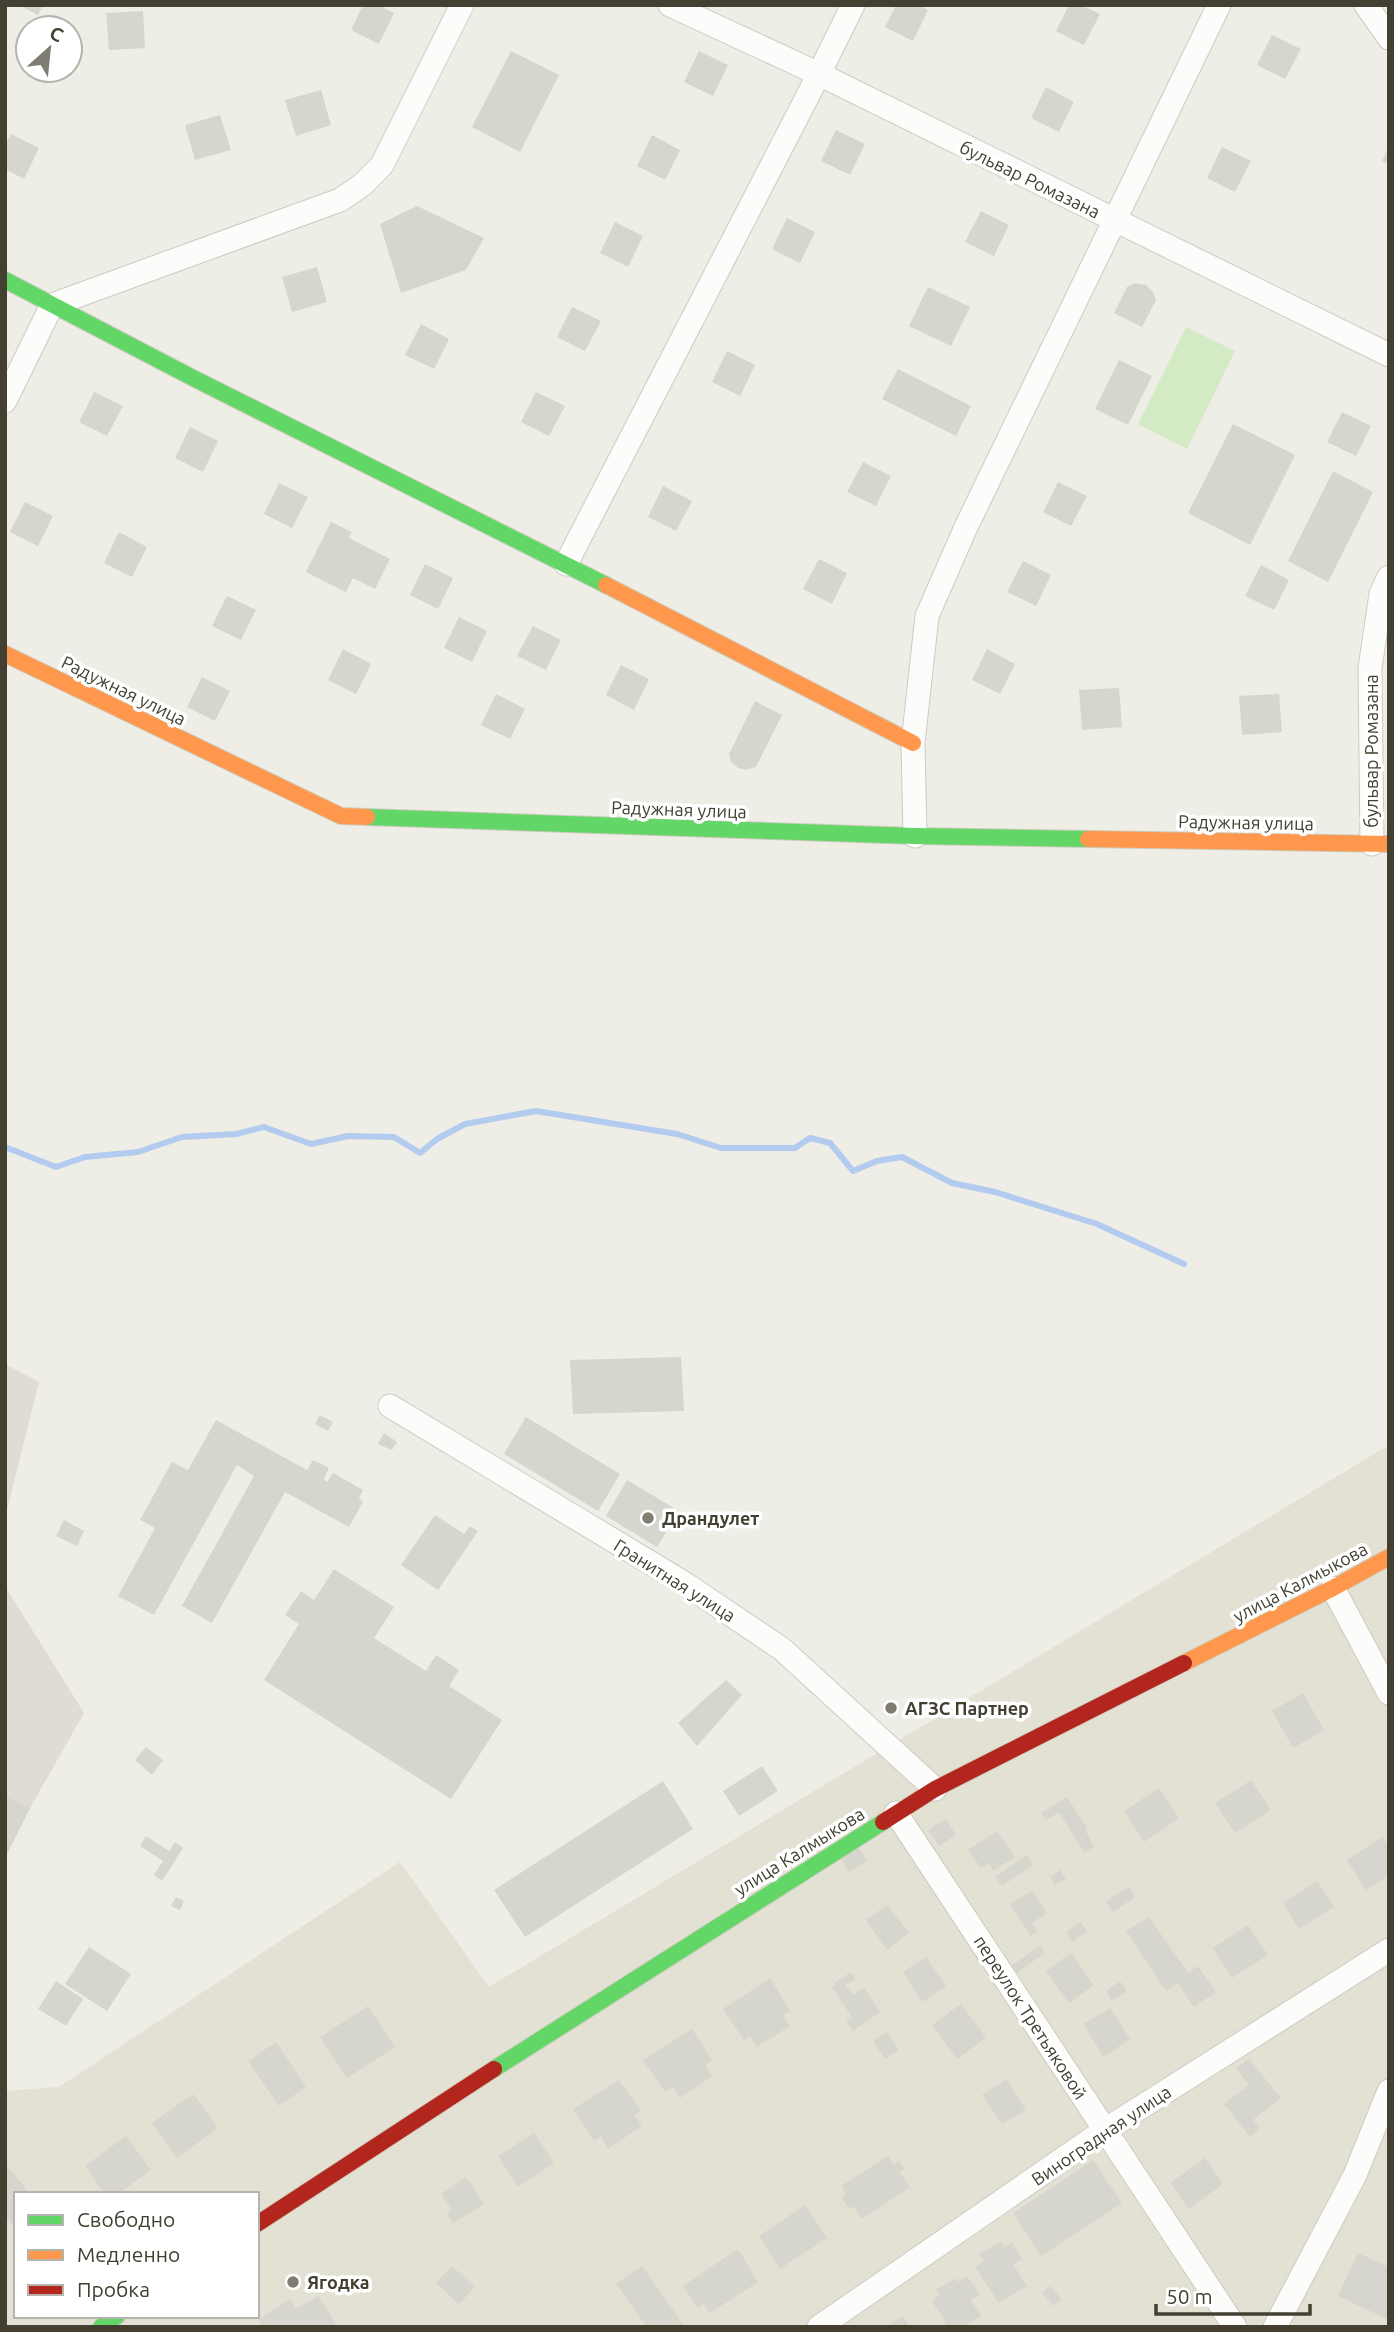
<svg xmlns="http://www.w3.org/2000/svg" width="1394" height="2332" viewBox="0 0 1394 2332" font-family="Ubuntu,sans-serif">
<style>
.residential{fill:#e3e1d3;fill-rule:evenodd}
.industrial{fill:#dedcd4}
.green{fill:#d4eac4}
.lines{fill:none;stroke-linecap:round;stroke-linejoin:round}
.stream{stroke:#b3cbee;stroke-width:6}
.building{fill:#d7d6ce}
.street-casing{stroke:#cccbc3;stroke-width:25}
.fast-casing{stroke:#cdccbc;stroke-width:18}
.slow-casing{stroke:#cdccbc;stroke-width:18}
.jam-casing{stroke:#cdccbc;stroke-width:18}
.street{stroke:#fcfcfb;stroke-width:23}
.fast{stroke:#63d668;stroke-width:16}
.slow{stroke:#ff974d;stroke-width:16}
.jam{stroke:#b3261e;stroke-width:16}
.poi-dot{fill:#7f7d71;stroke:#fff;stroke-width:2.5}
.labels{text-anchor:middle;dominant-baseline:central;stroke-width:7;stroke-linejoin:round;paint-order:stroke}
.street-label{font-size:18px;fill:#434032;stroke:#fff}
.poi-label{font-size:18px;font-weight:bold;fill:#434032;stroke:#fff;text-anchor:start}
</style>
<rect width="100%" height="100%" fill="#eeede6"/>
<path class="residential" d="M1389,1445v882h-1384v-236l54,-4 341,-225 89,125zM16,2194h241v122h-241z"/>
<g class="industrial">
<path d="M5,1364l34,18 -34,136z"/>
<path d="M5,1586l79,127 -54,95 -25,50z"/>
</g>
<path class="green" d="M1186,327l49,24 -48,98 -49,-25z"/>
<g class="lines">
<path class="stream" d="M5,1147l51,20 29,-10 53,-5 44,-15 54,-3 28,-7 47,17 37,-8 46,1 26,16 17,-14 28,-15 71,-13 141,23 44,14h74l15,-10 20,5 23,28 24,-10 25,-4 50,26 43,9 102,32 87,40"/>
</g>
<g class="building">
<path d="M19,5h24l-5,10z"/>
<path d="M363,5h15l16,8 -15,31 -28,-14z"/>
<path d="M896,5h22l10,5 -15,31 -28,-14z"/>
<path d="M1069,5h12l19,9 -16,31 -28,-14z"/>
<path d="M143,11l2,37 -36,2 -3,-37z"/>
<path d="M1272,35l29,14 -16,30 -28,-14z"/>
<path d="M511,51l48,24 -39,77 -48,-25z"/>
<path d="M699,51l29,14 -15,31 -29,-14z"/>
<path d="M1046,87l28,15 -15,30 -28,-14z"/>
<path d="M321,90l10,35 -35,11 -11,-36z"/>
<path d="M220,115l11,35 -36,10 -10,-35z"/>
<path d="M836,130l29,14 -15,31 -29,-14z"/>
<path d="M11,134l28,14 -15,31 -19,-10v-24z"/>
<path d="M652,135l28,15 -15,30 -28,-14z"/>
<path d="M1222,147l29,14 -16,31 -28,-14z"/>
<path d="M1389,147v17l-7,-3z"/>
<path d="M417,206l67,32 -18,32 -65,23 -21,-69z"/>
<path d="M981,211l28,14 -15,31 -29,-14z"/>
<path d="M787,218l28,14 -15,31 -28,-14z"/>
<path d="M615,222l28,14 -15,31 -28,-14z"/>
<path d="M317,267l10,35 -35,10 -10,-35z"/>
<path d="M1135,283l11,2 7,7 3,8 -14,27 -28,-14 13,-26z"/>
<path d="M928,287l42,20 -19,39 -42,-20z"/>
<path d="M572,307l29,14 -16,30 -28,-14z"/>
<path d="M421,324l28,15 -15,30 -29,-14z"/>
<path d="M727,351l28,14 -15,31 -28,-14z"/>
<path d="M1119,360l33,16 -24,49 -33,-16z"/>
<path d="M898,369l73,37 -15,30 -74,-37z"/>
<path d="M94,392l29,14 -16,30 -28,-14z"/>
<path d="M536,392l29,14 -16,30 -28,-14z"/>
<path d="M1342,412l29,14 -15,30 -29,-14z"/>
<path d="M1233,424l62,31 -45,90 -62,-32z"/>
<path d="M190,427l28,14 -15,31 -28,-14z"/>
<path d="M863,462l28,14 -15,30 -29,-14z"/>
<path d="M1333,471l40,21 -45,90 -40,-21z"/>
<path d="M1058,482l29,14 -16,30 -28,-14z"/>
<path d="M279,483l29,14 -16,31 -28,-14z"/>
<path d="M663,486l29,15 -16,30 -28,-14z"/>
<path d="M25,502l28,14 -15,30 -28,-14z"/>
<path d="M331,522l21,10 -3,6 41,21 -15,30 -22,-11 -7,14 -40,-20z"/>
<path d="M119,532l28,15 -15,30 -28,-14z"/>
<path d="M819,559l28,14 -15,31 -29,-15z"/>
<path d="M1023,561l28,14 -15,31 -29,-14z"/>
<path d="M425,564l28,14 -15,31 -28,-14z"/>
<path d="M1261,565l28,15 -15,30 -29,-14z"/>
<path d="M227,596l29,14 -15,30 -29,-14z"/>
<path d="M459,617l28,14 -15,31 -28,-14z"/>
<path d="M533,626l28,14 -15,30 -29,-14z"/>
<path d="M343,649l28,15 -15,30 -28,-14z"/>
<path d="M987,649l28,15 -15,30 -28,-14z"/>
<path d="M621,665l28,14 -15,31 -28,-15z"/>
<path d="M202,677l28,14 -15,30 -28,-14z"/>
<path d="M1119,688l3,39 -40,3 -3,-40z"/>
<path d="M496,694l29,15 -15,30 -29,-14z"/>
<path d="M1279,694l3,38 -40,3 -3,-39z"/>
<path d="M755,701l27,14 -26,52 -10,3 -8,-2 -7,-6 -2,-8z"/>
<path d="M681,1357l3,54 -111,3 -3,-54z"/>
<path d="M320,1415l13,7 -5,9 -13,-7z"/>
<path d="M526,1417l94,57 -22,37 -94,-57z"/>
<path d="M216,1420l91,50 6,-10 16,8 -5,11 3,3 6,-9 30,17 -4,8 4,4 -14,25 -64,-35 -73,131 -30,-17 72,-130 -17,-11 -83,150 -36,-19 37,-68 -15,-8 32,-58 16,8z"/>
<path d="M384,1433l13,9 -5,8 -14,-6z"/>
<path d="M627,1480l52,31 -22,36 -51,-31z"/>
<path d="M435,1515l29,19 6,-8 8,5 -40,59 -37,-25z"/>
<path d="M64,1520l20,11 -7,15 -21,-10z"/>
<path d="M334,1569l60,38 -20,31 52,33 10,-16 23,15 -10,16 53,34 -51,79 -187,-119 35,-56 -14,-9 16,-24 13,9z"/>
<path d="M726,1680l16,15 -45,51 -19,-23z"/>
<path d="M1303,1693l21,37 -31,18 -21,-37z"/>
<path d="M146,1747l17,13 -11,15 -17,-15z"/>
<path d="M762,1766l16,25 -39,25 -16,-25z"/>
<path d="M1251,1780l20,30 -36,23 -20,-30z"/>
<path d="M663,1781l30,48 -168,108 -31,-47z"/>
<path d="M1159,1788l20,30 -35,24 -20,-31z"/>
<path d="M5,1796l25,12 -25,50z"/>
<path d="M1067,1797l20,31 -2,2 9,16 -9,7 -26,-41 -13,8 -5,-7z"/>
<path d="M946,1819l10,16 -17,11 -11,-16z"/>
<path d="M997,1831l18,26 -22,14 -4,-8 -8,5 -13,-18z"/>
<path d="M146,1836l23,15 6,-9 8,6 -21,33 -8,-6 9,-14 -23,-15z"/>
<path d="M1382,1837l7,10v28l-23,15 -19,-30z"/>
<path d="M857,1844l10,17 -18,11 -10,-17z"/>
<path d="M1027,1855l6,10 -31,21 -7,-9z"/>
<path d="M1060,1870l6,9 -11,6 -5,-8z"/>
<path d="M1317,1881l17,26 -35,22 -16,-26z"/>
<path d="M1129,1886l6,11 -22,15 -7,-10z"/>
<path d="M1032,1891l15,22 -15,10 5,8 -6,5 -21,-32z"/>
<path d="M176,1897l8,4 -4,9 -9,-4z"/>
<path d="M887,1905l22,28 -22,17 -21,-30z"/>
<path d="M1149,1917l39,56 10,-7 18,26 -22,15 -16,-24 -12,8 -40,-60z"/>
<path d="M1081,1922l6,9 -15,11 -6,-10z"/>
<path d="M1248,1925l20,30 -36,23 -19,-30z"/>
<path d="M1040,1946l5,7 -31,22 -6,-7z"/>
<path d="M89,1947l42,27 -24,37 -42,-27z"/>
<path d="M1071,1953l23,32 -25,18 -23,-32z"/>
<path d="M926,1957l20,29 -24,16 -19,-30z"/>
<path d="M851,1972l4,7 -10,6 8,10 11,-7 16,24 -27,19 -7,-10 6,-4 -20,-29 4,-3 -2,-2z"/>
<path d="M770,1978l20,33 -7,4 7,11 -33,21 -7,-11 -6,4 -21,-31z"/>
<path d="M56,1981l27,18 -17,27 -28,-17z"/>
<path d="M1120,1981l7,10 -15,10 -6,-10z"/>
<path d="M961,2004l25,34 -29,21 -25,-34z"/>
<path d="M368,2006l27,41 -48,31 -27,-41z"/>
<path d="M1110,2008l20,31 -26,18 -21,-33z"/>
<path d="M692,2029l20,31 -7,5 7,11 -32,22 -7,-11 -8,5 -22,-32z"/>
<path d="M887,2032l12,18 -14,9 -12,-18z"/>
<path d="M276,2042l30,45 -27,19 -31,-45z"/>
<path d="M1249,2059l32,39 -28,22 7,8 -10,9 -26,-33 25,-19 -13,-17z"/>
<path d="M1006,2079l20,31 -24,14 -20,-29z"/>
<path d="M619,2080l22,31 -7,4 8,11 -34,23 -7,-13 -7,5 -21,-32z"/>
<path d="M193,2094l25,34 -41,30 -25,-35z"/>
<path d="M534,2133l20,30 -36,24 -20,-31z"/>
<path d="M126,2136l25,34 -33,24h-13l-20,-28z"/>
<path d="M888,2156l6,9 5,-4 5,8 -5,3 11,15 -48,32 -9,-13 -4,3 -8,-11 5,-4 -5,-8z"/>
<path d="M1205,2158l18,26 -34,25 -19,-26z"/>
<path d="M1093,2160l29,43 -81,53 -28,-43z"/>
<path d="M5,2163l25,31h-14v35l-11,-12z"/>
<path d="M466,2177l18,27 -31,19 -6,-10 5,-3 -11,-16z"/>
<path d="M805,2205l22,33 -47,31 -21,-33z"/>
<path d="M1001,2242l4,5 7,-5 10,17 -9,5 14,22 -28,17 -24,-36 9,-6 -5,-7z"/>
<path d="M738,2249l20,33 -48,31 -6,-9 -6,4 -15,-22z"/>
<path d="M1358,2253l31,14v53l-51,-24z"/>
<path d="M452,2266l23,21 -16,17 -23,-21z"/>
<path d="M642,2266l43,61h-38l-31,-43z"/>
<path d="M967,2276l13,18 -9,6 10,16 -17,11h-22l4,-4 -14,-22 8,-6 -4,-5 20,-12 2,4z"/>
<path d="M1050,2286l12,13 -9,7 -11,-13z"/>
<path d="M318,2296l20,31h-75l-5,-7 32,-21 6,10z"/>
<path d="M903,2316l7,11h-25z"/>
</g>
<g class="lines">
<g class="street-casing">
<g id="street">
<path d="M670,5l149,69 570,281"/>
<path d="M1366,5l23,33"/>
<path d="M5,401l47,-96 288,-105 22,-15 20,-20 80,-160"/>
<path d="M566,564l253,-490 34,-69"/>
<path d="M915,836l-2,-93 14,-127 39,-89 253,-522"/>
<path d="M1372,844l-2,-176 11,-74 8,-17"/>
<path d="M390,1406l294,177 98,66 153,140"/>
<path d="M1333,1588l56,105"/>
<path d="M896,1813l339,514"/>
<path d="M819,2327l286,-197 284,-180"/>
<path d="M1275,2327l80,-152 34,-84"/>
</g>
</g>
<g class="fast-casing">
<g id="fast">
<path d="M5,280l190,99 411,206"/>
<path d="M367,817l548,19 173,3"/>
<path d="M494,2069l389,-247"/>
<path d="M101,2327l16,-11"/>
</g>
</g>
<g class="slow-casing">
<g id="slow">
<path d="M606,585l307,158"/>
<path d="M5,654l336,162 26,1"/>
<path d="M1088,839l301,5"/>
<path d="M1184,1663l149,-75 56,-31"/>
</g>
</g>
<g class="jam-casing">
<g id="jam">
<path d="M883,1822l52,-33 249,-126"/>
<path d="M257,2224l237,-155"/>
</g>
</g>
<use href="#street" class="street"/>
<use href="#fast" class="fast"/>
<use href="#slow" class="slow"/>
<use href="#jam" class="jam"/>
</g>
<g class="poi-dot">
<circle cx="648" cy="1518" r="7"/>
<circle cx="891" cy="1708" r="7"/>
<circle cx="293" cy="2282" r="7"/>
</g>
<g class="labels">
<g class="street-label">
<text transform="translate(1030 179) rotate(26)">бульвар Ромазана</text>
<text transform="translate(124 690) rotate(26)">Радужная улица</text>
<text transform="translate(1371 751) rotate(-90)">бульвар Ромазана</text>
<text transform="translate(679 809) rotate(2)">Радужная улица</text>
<text transform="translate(1246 822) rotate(1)">Радужная улица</text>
<text transform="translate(675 1580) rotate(32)">Гранитная улица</text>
<text transform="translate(1300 1582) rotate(-28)">улица Калмыкова</text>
<text transform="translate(799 1851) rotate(-32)">улица Калмыкова</text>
<text transform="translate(1031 2017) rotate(57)">переулок Третьяковой</text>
<text transform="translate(1101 2135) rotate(-34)">Виноградная улица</text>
</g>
<g class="poi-label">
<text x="662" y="1518">Драндулет</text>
<text x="905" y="1708">АГЗС Партнер</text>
<text x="307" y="2282">Ягодка</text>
</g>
</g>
<rect width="1394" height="2332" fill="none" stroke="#434032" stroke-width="14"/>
<rect x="14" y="2192" width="245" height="126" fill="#ffffff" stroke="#b4b3ad" stroke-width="2"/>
<rect x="28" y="2215" width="35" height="10" fill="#63d668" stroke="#b4b3ad" stroke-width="2"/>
<text x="77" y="2227" font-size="21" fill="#434032">Свободно</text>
<rect x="28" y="2250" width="35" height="10" fill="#ff974d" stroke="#b4b3ad" stroke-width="2"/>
<text x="77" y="2262" font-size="21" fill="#434032">Медленно</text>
<rect x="28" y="2285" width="35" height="10" fill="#b3261e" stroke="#b4b3ad" stroke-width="2"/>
<text x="77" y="2297" font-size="21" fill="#434032">Пробка</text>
<g transform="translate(49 49) rotate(27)"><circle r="33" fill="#ffffff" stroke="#b4b3ad" stroke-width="2"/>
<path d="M0-5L12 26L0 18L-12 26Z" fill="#7f7d71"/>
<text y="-10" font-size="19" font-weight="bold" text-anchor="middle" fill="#434032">С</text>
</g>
<path d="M1156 2304v10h154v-10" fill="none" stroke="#434032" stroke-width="3.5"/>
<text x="1166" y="2304" font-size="21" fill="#434032" stroke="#ffffff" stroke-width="5" paint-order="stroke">50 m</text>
</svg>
